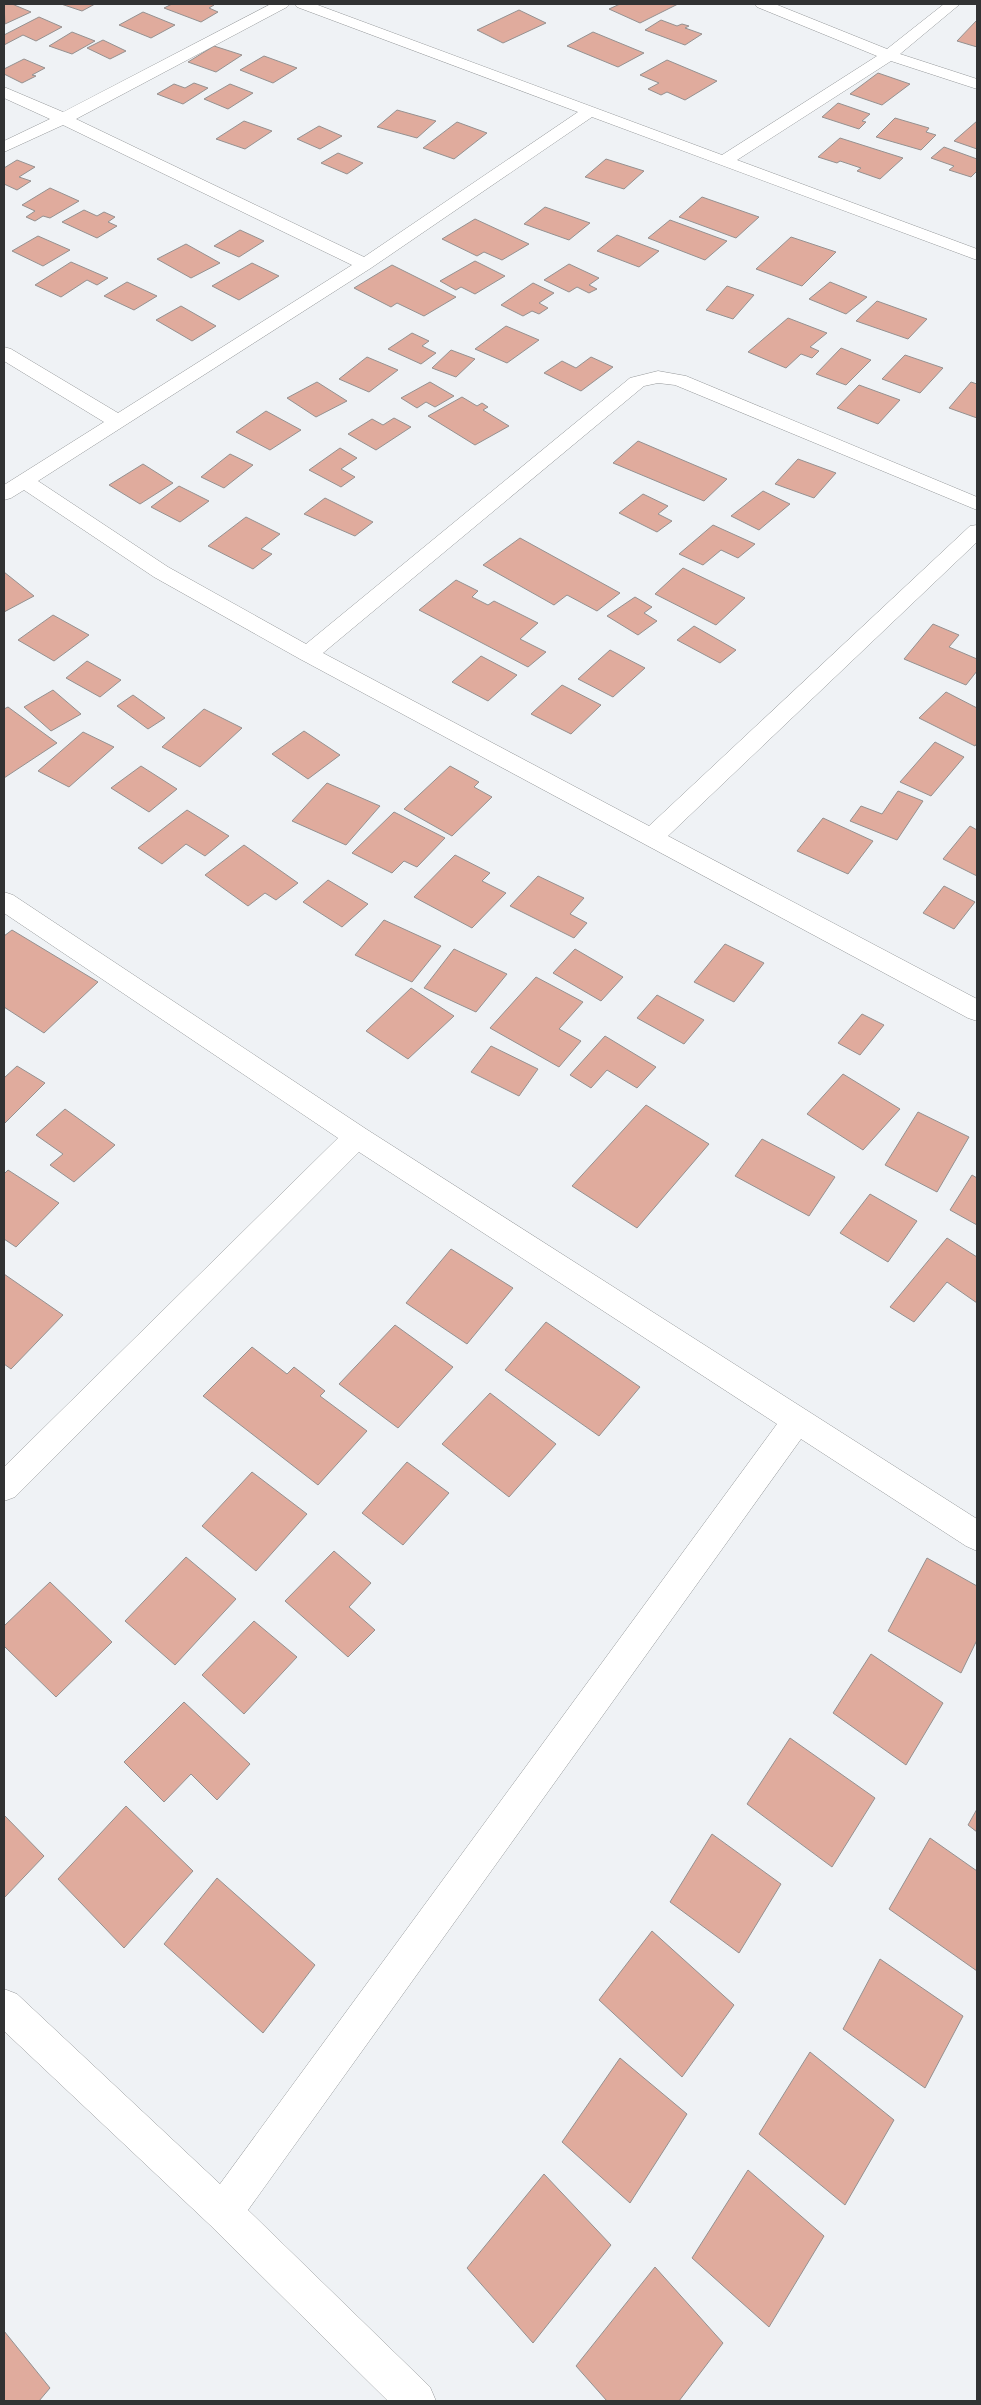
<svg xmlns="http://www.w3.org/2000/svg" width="981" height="2405" viewBox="0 0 981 2405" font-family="'Asap Condensed',sans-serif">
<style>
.building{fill:#e0ab9d;stroke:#959190}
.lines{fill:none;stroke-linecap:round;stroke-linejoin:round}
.street-casing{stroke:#96999b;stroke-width:1}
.street{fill:#fff;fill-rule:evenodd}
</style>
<rect width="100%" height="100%" fill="#eff2f5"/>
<g class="building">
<path d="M4,4h8l19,8 -26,12z"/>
<path d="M61,4h34l-13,7z"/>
<path d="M172,4h38l4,1 -5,3 9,4 -17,10 -37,-14z"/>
<path d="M620,4h58l-38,19 -31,-14z"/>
<path d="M519,10l27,13 -43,20 -26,-13z"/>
<path d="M143,12l32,13 -24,13 -32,-13z"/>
<path d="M39,17l23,10 -26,14 -13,-6 -19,10v-10z"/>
<path d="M661,20l16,6 5,-2 7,2 -4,2 17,6 -17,11 -40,-15z"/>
<path d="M977,20v27l-20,-6z"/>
<path d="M72,32l23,9 -23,13 -23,-8z"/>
<path d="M593,32l51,21 -26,14 -51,-21z"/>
<path d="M103,40l23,11 -16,8 -23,-11z"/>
<path d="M214,46l28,9 -26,17 -28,-10z"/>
<path d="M264,56l33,12 -24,15 -33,-13z"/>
<path d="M24,59l21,9 -13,7 4,1 -14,7 -18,-9v-5z"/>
<path d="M667,60l50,21 -32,19 -18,-8 -6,3 -13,-6 11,-6 -19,-8z"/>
<path d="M878,73l32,11 -28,21 -32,-11z"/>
<path d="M194,83l14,5 -25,16 -26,-10 17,-10 11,4z"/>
<path d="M230,84l23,9 -25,16 -24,-10z"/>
<path d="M838,103l32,11 -8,7 4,1 -7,7 -37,-12z"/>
<path d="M397,110l39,11 -19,17 -40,-11z"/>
<path d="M895,118l34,10 -3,4 10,3 -15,15 -45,-13z"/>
<path d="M244,121l28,10 -27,18 -29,-10z"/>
<path d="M977,121v28l-23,-8z"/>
<path d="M457,122l30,11 -33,26 -31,-11z"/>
<path d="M319,126l23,10 -22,13 -23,-10z"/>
<path d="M840,138l63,20 -23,21 -23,-8 4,-3 -21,-7 -3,2 -19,-6z"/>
<path d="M944,147l33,12v12l-6,6 -22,-7 5,-4 -23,-8z"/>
<path d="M338,153l25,10 -16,11 -26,-11z"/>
<path d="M606,159l38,12 -20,18 -39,-12z"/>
<path d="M17,160l18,7 -16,10 12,4 -14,9 -13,-6v-16z"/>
<path d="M50,188l29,13 -29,17 -7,-2 -8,5 -9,-4 9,-6 -13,-6z"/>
<path d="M702,197l57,20 -23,21 -57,-21z"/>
<path d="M545,207l45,16 -21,17 -45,-16z"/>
<path d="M84,210l13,6 7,-4 11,5 -7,5 9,4 -20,12 -35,-16z"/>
<path d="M475,219l54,25 -27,16 -18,-8 -7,4 -35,-17z"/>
<path d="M670,220l57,21 -22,19 -57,-22z"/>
<path d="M240,230l24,11 -25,16 -25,-11z"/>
<path d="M617,235l42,16 -20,16 -42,-16z"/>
<path d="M38,236l32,14 -27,16 -31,-15z"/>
<path d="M791,237l45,15 -34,34 -46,-17z"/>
<path d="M186,244l34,19 -29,15 -34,-19z"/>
<path d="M475,261l30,15 -30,18 -14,-7 -5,3 -16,-9z"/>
<path d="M71,262l37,16 -11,7 -10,-5 -26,17 -26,-12z"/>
<path d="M252,263l27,13 -40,24 -27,-14z"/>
<path d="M569,264l30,14 -10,7 8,4 -8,4 -12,-6 -8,5 -25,-12z"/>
<path d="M392,265l64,32 -32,19 -27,-13 -6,4 -37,-19z"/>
<path d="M127,282l30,14 -23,14 -30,-14z"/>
<path d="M830,282l37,15 -21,17 -37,-15z"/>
<path d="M533,283l21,10 -15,10 9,5 -9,6 -7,-3 -9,5 -22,-11z"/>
<path d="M727,286l27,9 -21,24 -27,-9z"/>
<path d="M877,301l50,18 -19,20 -52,-18z"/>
<path d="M181,306l35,20 -24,15 -36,-21z"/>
<path d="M788,318l39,15 -17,14 9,4 -7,7 -11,-4 -15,14 -38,-16z"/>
<path d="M506,326l33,14 -32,23 -32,-14z"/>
<path d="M412,333l17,8 -7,5 14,7 -15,11 -33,-15z"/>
<path d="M841,348l30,12 -25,25 -30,-11z"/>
<path d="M451,350l24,9 -19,18 -24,-9z"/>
<path d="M905,355l38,13 -23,25 -38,-14z"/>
<path d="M367,357l31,13 -29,22 -30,-13z"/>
<path d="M591,357l22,10 -32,24 -37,-18 18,-12 14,7z"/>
<path d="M317,382l30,19 -31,16 -29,-19z"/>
<path d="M430,382l24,14 -19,11 -9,-5 -9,6 -16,-10z"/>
<path d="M971,382l6,2v34l-28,-10z"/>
<path d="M859,385l41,15 -22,24 -41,-16z"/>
<path d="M462,397l15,9 5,-3 6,4 -5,3 26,16 -34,19 -47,-29z"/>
<path d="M266,411l35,19 -31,20 -34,-18z"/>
<path d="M394,418l17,9 -35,23 -28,-16 24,-15 11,6z"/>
<path d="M638,441l89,38 -23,22 -91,-38z"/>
<path d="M340,448l17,10 -16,11 14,8 -14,10 -32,-17z"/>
<path d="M230,454l23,11 -29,23 -23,-11z"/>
<path d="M798,459l38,14 -22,25 -39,-14z"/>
<path d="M143,464l30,19 -33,21 -31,-19z"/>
<path d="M179,486l30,15 -29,21 -29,-15z"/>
<path d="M763,491l27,13 -31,26 -28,-14z"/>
<path d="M643,494l25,12 -10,8 14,7 -15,11 -38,-19z"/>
<path d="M325,498l48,24 -18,14 -51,-22z"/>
<path d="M246,517l34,17 -19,15 11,5 -19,15 -45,-23z"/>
<path d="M713,525l42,19 -17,14 -17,-8 -18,15 -24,-11z"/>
<path d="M520,538l100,55 -23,18 -30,-16 -13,10 -71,-40z"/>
<path d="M683,568l62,30 -29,27 -61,-31z"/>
<path d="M4,572l30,24 -30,16z"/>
<path d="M456,580l22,11 -6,6 16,8 6,-4 44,22 -18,16 26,13 -18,15 -109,-57z"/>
<path d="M635,597l17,10 -8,6 13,8 -19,14 -31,-19z"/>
<path d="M53,615l36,20 -35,26 -36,-21z"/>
<path d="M933,624l26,11 -10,12 28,12v12l-11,14 -62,-26z"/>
<path d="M694,626l42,24 -16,13 -43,-23z"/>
<path d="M610,650l35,18 -32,29 -35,-18z"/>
<path d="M481,656l36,19 -29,26 -36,-19z"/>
<path d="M87,661l34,19 -21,17 -34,-19z"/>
<path d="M562,685l39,20 -30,29 -40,-20z"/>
<path d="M53,690l28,24 -30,17 -27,-24z"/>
<path d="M946,692l31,16v35l-2,3 -56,-28z"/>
<path d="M133,695l32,23 -17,11 -31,-23z"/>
<path d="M8,707l49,36 -53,35v-69z"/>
<path d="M204,709l38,19 -42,39 -38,-20z"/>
<path d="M304,731l36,24 -32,24 -36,-25z"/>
<path d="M83,732l31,15 -45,40 -31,-16z"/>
<path d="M935,742l29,15 -33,39 -31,-14z"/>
<path d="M141,766l36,23 -28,23 -38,-24z"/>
<path d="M450,766l29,16 -5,5 18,10 -40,39 -48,-27z"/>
<path d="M327,783l53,23 -34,39 -54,-24z"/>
<path d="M898,791l25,10 -26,39 -47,-19 11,-15 21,8z"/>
<path d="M187,810l42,26 -24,20 -19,-12 -24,20 -24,-16z"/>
<path d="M394,812l51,26 -28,29 -13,-6 -12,12 -40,-20z"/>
<path d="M823,818l50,23 -25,33 -51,-23z"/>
<path d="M970,826l7,4v46l-34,-17z"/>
<path d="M244,845l54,38 -22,17 -11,-7 -17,13 -43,-31z"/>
<path d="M455,855l35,18 -8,8 24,12 -34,35 -58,-31z"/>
<path d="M538,876l46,22 -14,16 17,9 -13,15 -64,-32z"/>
<path d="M328,880l40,24 -26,23 -39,-25z"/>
<path d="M944,886l31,16 -21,27 -31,-16z"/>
<path d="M384,920l57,26 -29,36 -57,-27z"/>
<path d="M12,930l86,52 -54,51 -40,-26v-71z"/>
<path d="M725,944l39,19 -30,39 -40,-20z"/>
<path d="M454,949l53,25 -31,38 -52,-24z"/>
<path d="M575,949l48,28 -22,24 -48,-28z"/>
<path d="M536,977l47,25 -24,27 22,12 -22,26 -69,-39z"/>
<path d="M411,988l43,28 -46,43 -42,-28z"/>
<path d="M657,995l47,25 -20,24 -47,-26z"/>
<path d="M862,1014l22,11 -24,30 -22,-12z"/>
<path d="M605,1036l51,31 -19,21 -30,-18 -16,18 -21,-13z"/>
<path d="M491,1046l47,23 -19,27 -48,-24z"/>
<path d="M17,1066l28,17 -41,41v-46z"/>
<path d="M843,1074l57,35 -37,41 -56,-36z"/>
<path d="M646,1105l63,39 -72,84 -65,-42z"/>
<path d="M65,1109l50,36 -41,37 -24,-17 13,-11 -27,-19z"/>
<path d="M918,1112l51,25 -32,55 -52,-27z"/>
<path d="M762,1139l73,38 -26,39 -74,-40z"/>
<path d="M8,1170l51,33 -43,44 -12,-8v-65z"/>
<path d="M972,1175l5,3v47l-27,-15z"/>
<path d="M870,1194l47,27 -29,41 -48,-29z"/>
<path d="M947,1238l30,19v46l-30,-21 -33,40 -24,-15z"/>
<path d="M451,1249l62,39 -46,56 -61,-41z"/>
<path d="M4,1274l59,41 -52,54 -7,-5z"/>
<path d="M546,1322l94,65 -41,49 -94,-66z"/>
<path d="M395,1325l58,42 -55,61 -59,-44z"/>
<path d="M252,1347l35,27 7,-7 31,24 -5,5 47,35 -49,54 -115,-89z"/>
<path d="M490,1393l66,51 -47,53 -67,-53z"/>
<path d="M407,1462l42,31 -46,52 -41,-32z"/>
<path d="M252,1472l55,42 -51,57 -54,-45z"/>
<path d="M334,1551l37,32 -22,24 26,23 -27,27 -63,-56z"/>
<path d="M186,1557l50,42 -61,66 -50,-44z"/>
<path d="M927,1558l50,28v54l-16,33 -73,-42z"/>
<path d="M50,1582l62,60 -56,55 -52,-51v-20z"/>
<path d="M254,1621l43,36 -53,57 -42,-39z"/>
<path d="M871,1654l72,49 -37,62 -73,-52z"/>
<path d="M184,1702l66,62 -33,36 -26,-26 -27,28 -40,-40z"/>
<path d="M790,1738l85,60 -43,69 -85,-63z"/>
<path d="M126,1806l67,65 -69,77 -66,-69z"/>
<path d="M977,1809v23l-9,-7z"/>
<path d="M4,1815l40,41 -40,42z"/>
<path d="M712,1834l69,50 -42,69 -69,-51z"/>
<path d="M930,1838l47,33v100l-88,-62z"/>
<path d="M217,1878l98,87 -52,68 -99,-89z"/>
<path d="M652,1931l82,74 -52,72 -83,-77z"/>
<path d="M880,1959l83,57 -38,72 -82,-59z"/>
<path d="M810,2052l84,68 -49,85 -86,-71z"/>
<path d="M620,2058l67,56 -57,89 -68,-61z"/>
<path d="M748,2170l76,66 -55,91 -77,-69z"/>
<path d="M544,2174l67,71 -78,98 -66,-75z"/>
<path d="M655,2267l68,76 -44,58h-72l-31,-35z"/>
<path d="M4,2331l46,57 -11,13h-35z"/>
</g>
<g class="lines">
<g class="street-casing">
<g id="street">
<path d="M271,4h19l-3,3 -211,112 288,138 214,-145 -281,-105 -2,-3h20l407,151 155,-99 -120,-49 -2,-3h20l112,45 57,-45h16l-60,50 77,25v10l-86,-28 -154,99 240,89v11l-385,-143 -221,151 -333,213 130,86 138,77 324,-266 28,-7 28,5 291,121v13l-302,-125 -17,-2 -14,3 -321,267 326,173 321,-300 7,-1v17l-309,294 309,163v22l-9,-3 -668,-359 -146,-82 -130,-87 -13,8 -7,2v-15l100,-63 -100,-61v-14l7,2 107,64 234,-148 -289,-140 -59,27v-11l46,-22 -46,-21v-11l59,25z"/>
<path d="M4,892l9,3 353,234 611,390v32l-11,-5 -165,-107 -553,771 182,177 6,14h-48l-178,-176 -206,-194v-42l13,5 203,190 557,-760 -418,-272 -344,345 -11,4v-34l334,-329 -334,-225z"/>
</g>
</g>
<use href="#street" class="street"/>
</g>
<rect width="981" height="2405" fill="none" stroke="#313233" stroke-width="10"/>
</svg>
